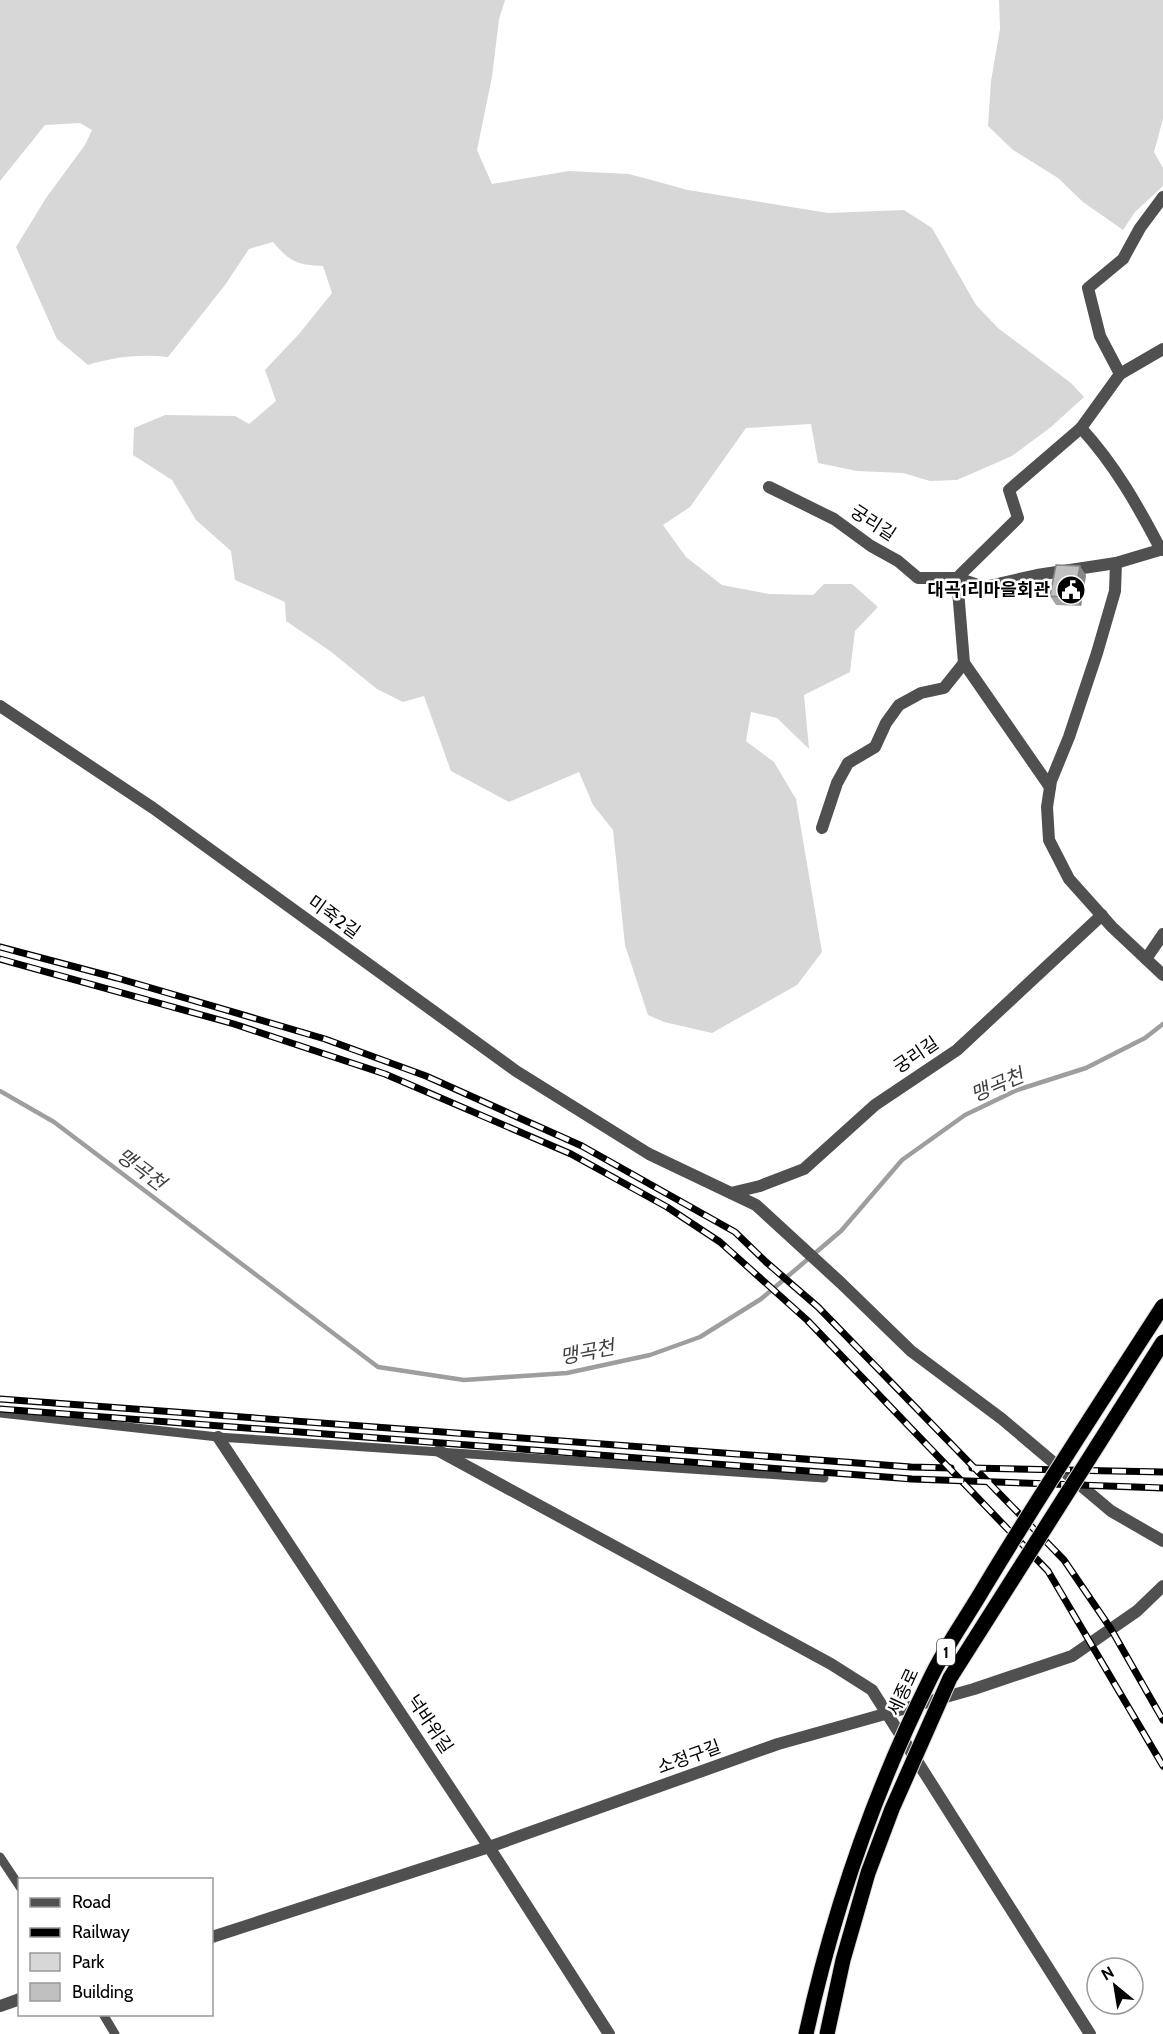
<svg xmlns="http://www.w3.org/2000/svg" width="1163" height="2034" viewBox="0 0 1163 2034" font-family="Cabin,'Noto Sans KR',sans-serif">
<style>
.green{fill:#d7d7d7}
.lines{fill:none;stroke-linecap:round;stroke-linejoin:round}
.stream{stroke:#9e9e9e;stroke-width:4.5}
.service{stroke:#505050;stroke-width:9}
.minor{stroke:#505050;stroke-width:12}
.rail-casing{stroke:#000;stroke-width:7}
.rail{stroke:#fff;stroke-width:4.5;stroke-dasharray:14;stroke-linecap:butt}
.primary-bridge-casing{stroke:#dbdbdb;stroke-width:17;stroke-linecap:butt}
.primary-bridge{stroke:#000;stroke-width:15}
.wall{fill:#a5a5a5}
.shaded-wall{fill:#868686}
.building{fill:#c0c0c0;stroke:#868686;stroke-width:1.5}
.labels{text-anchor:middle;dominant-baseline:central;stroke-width:5;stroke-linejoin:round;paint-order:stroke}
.shield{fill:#fff;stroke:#4c4c4c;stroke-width:1.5}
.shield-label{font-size:16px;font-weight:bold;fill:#000}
.street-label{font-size:18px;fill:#000;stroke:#fff}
.poi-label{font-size:18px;font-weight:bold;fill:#000;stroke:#fff;text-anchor:end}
.water-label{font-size:20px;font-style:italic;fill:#3f3f3f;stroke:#fff}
</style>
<rect width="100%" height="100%" fill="#fff"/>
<g class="green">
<path d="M0,0h505l-6,19 -7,58 -15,73 15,34 77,-13 60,3 59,16 140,23 76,-3 28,18 44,77 22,23 73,55 13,14 -33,30 -39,29 -55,24 -27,1 -27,-8 -46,-2 -39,-8 -7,-39 -65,4 -56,79 -27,18 23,32 36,28 47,9 44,1 11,-11h28l26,23 -23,24 -5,41 -46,23 5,54 -32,-31 -26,-6 -5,29 28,21 22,37 26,153 -25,33 -85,48 -48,-11 -16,-7 -23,-70 -12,-115 -20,-25 -14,-33 -70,30 -58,-31 -27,-75 -21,6 -26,-13 -47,-38 -44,-30 -1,-19 -50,-22 -4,-29 -35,-31 -24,-40 -39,-25 1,-27 31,-13 70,1 14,8 27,-23 -11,-31 34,-36 33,-41 -9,-27c-26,-1 -33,-4 -50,-24l-24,7 -24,36 -57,72c-27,-3 -54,0 -80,8l-31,-26 -41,-92 30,-49 39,-53 7,-15 -12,-7 -35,2 -45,56z"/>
<path d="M999,0h164v119l-9,33 9,16v18l-28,26 -12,18 -40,-28 -25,-24 -45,-28 -25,-24 3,-45 9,-52z"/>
</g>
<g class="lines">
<path class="stream" d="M0,1091l54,31 324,245 86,13 103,-7 83,-18 50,-18 61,-38 80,-68 61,-71 63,-45 52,-25 69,-22 59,-30 18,-14"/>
<g class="service">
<path d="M0,1413l218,24 606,41"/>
<path d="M0,1857l20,30"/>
<path d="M103,2014l12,20"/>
</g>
<g class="minor">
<path d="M1120,374l-20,-38 -12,-48 35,-29 17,-31 23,-31"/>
<path d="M1081,428c34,37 57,78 80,122"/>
<path d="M769,487l65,32 37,27 27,15 20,17h39l27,9 53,-12 79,-12 47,-14"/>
<path d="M1116,563l-1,28 -18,62 -28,84 -18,44 -4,26 2,33 20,39 43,48 51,48"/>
<path d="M0,706l153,102 363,263 133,83 107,51 85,78 70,68 91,68 109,92 52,30"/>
<path d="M1050,787l-86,-124 -7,-85 61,-60 -9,-28 72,-62 39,-54 43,-25"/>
<path d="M822,828l15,-45 11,-20 27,-16 11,-24 13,-18 22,-12 23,-5 20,-25"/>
<path d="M1146,959l17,-25"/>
<path d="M731,1193l29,-7 44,-17 71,-64 82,-55 145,-135"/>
<path d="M218,1437l271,410 120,187"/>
<path d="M439,1451l392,213 41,26 218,344"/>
<path d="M212,1937l277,-90 289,-103 196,-55 98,-33 65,-45 26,-25"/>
<path d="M0,2006l20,-7"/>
</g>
<g class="rail-casing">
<g id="rail">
<path d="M0,947l117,31 208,61 101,37 156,70 153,86 31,30 52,45 246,253 47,69 52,91"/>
<path d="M0,959l234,65 151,50 186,80 96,53 53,35 87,78 241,251 115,195"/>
<path d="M0,1399l911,68 40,1"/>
<path d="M0,1409l912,70 251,9"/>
<path d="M972,1468l191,4"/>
</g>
</g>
<use href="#rail" class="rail"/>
<g class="primary-bridge-casing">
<g id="primary-bridge">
<path d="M806,2034c27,-123 68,-242 124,-355 15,-32 37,-62 55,-93 57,-95 118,-187 178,-280"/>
<path d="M827,2034l16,-74 25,-87 24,-64 58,-131 213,-336"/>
</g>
</g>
<use href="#primary-bridge" class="primary-bridge"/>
</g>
<path class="wall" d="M1086,575l-5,31 -25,-1 -6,-9z"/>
<path class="shaded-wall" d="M1080,566l6,9 -5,31 -7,-8z"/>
<path class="building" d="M1056,565l24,1 -6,32 -24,-2z"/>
<defs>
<g id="civic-disc" transform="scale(1.5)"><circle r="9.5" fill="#000" stroke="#fff"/><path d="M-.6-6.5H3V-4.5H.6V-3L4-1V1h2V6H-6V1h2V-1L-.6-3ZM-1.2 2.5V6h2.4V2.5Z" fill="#fff"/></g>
</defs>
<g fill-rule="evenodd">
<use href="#civic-disc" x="1071" y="590"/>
</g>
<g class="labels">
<rect class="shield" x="937" y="1639" width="18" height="26" rx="4.5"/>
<g class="shield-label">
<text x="946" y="1652">1</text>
</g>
<g class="street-label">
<text transform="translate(873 523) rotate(33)">궁리길</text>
<text transform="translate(334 917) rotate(36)">미죽2길</text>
<text transform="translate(916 1055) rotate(-34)">궁리길</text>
<text transform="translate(903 1692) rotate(-65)">세종로</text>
<text transform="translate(430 1724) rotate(56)">넉바위길</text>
<text transform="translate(689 1757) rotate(-20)">소정구길</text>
</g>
<g class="poi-label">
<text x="1050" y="590">대곡1리마을회관</text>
</g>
<g class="water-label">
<text transform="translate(997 1085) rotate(-23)">맹곡천</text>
<text transform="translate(141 1169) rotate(37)">맹곡천</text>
<text transform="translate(587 1352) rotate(-11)">맹곡천</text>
</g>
</g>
<rect x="18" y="1878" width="195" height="138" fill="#ffffff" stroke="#999999" stroke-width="1.5"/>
<rect x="30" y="1898" width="30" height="9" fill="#505050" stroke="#999999" stroke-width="1.5"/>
<text x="72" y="1908" font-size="18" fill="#000000">Road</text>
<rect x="30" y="1928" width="30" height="9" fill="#000000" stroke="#999999" stroke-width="1.5"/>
<text x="72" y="1938" font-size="18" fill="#000000">Railway</text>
<rect x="30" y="1953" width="30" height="18" fill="#d7d7d7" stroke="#999999" stroke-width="1.5"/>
<text x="72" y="1968" font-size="18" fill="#000000">Park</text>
<rect x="30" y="1983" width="30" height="18" fill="#c0c0c0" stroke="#999999" stroke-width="1.5"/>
<text x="72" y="1998" font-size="18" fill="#000000">Building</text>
<g transform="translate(1115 1986) rotate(330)"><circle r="28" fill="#ffffff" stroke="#999999" stroke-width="1.5"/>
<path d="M0-4.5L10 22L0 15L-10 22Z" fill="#000000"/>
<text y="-9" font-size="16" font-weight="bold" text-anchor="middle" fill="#000000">N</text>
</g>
</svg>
